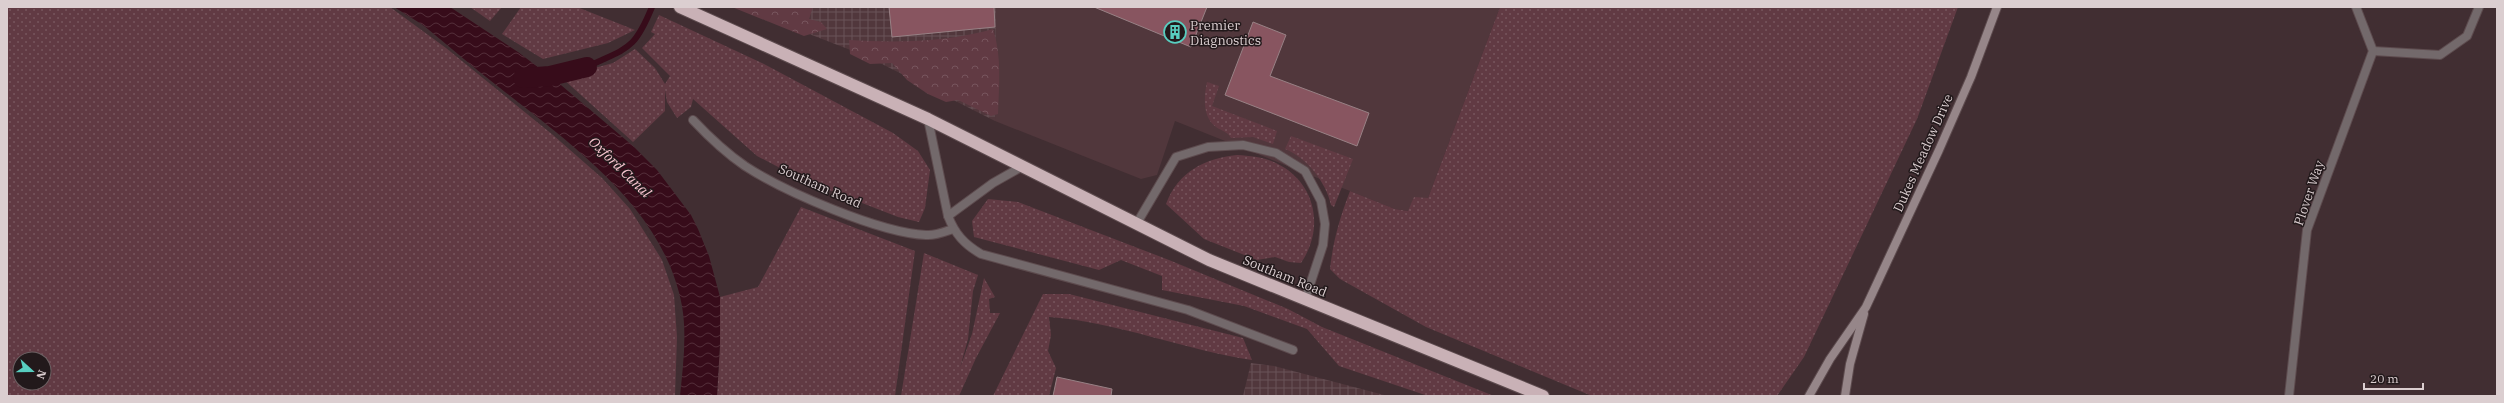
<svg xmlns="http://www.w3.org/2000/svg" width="2504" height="403" viewBox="0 0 2504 403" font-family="'IBM Plex Serif',serif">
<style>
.built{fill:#51373c}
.industrial{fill:url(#industrial-grid)}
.green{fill:url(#green-dots);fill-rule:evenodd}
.forest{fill:url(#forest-crowns)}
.water{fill:url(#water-waves)}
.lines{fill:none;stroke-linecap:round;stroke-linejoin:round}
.stream{stroke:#370c1a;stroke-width:6}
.canal{stroke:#370c1a;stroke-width:20}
.building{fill:#885560;stroke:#988185}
.street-casing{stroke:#5d4b4e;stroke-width:10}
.secondary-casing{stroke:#5d4b4e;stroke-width:10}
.highway-casing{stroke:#5d4b4e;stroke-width:14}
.street{stroke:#73696b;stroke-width:8}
.secondary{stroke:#968689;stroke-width:8}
.highway{stroke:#c9b1b6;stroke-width:12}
.labels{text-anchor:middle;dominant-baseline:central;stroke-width:3;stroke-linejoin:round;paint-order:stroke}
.poi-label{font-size:13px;fill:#dbced0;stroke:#22191b;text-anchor:start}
.street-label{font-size:13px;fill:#dbced0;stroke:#22191b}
.water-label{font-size:14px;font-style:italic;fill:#fac6d1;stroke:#22191b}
</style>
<defs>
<pattern id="industrial-grid" width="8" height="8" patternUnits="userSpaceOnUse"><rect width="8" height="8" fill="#51373c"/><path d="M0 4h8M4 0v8" fill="none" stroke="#695357"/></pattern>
<pattern id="green-dots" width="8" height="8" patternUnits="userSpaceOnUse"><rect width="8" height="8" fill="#613a43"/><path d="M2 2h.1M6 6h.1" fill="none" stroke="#77555d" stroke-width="1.8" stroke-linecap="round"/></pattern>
<pattern id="forest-crowns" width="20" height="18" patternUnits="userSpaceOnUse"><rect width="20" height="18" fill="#613a43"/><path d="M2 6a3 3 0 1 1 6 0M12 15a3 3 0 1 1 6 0" fill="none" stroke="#77555d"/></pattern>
<pattern id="water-waves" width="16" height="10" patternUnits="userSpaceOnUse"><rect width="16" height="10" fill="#370c1a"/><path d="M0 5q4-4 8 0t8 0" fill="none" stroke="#532e3a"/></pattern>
</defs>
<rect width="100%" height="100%" fill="#412e32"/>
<path class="built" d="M996,7h504l-72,191 -20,13 -13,-2 -220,-88 -18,54 -16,4 -146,-58z"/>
<g class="industrial">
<path d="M739,7h257l-1,114 -129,-65z"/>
<path d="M1251,363l23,3 114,30h-145z"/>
</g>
<g class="green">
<path d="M7,7h383l56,41 107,87 49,43 28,31 32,51 12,35 3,42 -2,59h-668zM20,359h24v24h-24z"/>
<path d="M470,7h32l-12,14z"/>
<path d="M521,7h56l58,23 -27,13 -65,16 -41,-25z"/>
<path d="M1500,7h458l-41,112 -113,238 -27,39h-185l-166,-69 -86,-48 -10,-10c3,-28 10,-52 20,-78l45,18 13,2 6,-14 14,1z"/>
<path d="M659,15l105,49 129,69 25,18 12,19 -5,38 -6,14 -21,-5 -95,-37 -46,-24 -64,-57 -2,8 -14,11 -10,-16 -2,-12v21l-32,31 -72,-65 52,-14 22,-14 20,19 10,16 5,-8 -28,-28 13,-14 -4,-2z"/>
<path d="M1207,82l12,4 -7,20 65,25 -4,13 -20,-7 -22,1c-3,-6 -9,-7 -15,-11 -14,-10 -12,-31 -9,-45z"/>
<path d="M1291,136l62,23 -19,48 -3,-2c-5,-23 -24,-47 -46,-56z"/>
<path d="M1237,155c14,1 27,2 39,8 40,19 49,65 25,100l-12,-1 -14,-5 -18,3 -53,-21 -38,-35c12,-32 39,-46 71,-49z"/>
<path d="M988,199l30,3 151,58 119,49 34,18 172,69h-66l-89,-30 -32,-37 -63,-23 -82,-16v-14l-41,-16 -22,10 -125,-33 -2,-16z"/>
<path d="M801,207l114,44 -20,145h-178l3,-52v-47l38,-10z"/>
<path d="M924,253l54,22 -5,16 -5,48 -8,29 12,-34 12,-56 11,19 -6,2 1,14h10l-24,45 -17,38h-58z"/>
<path d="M1043,294h26l174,44 9,22c-68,-10 -134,-38 -203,-43l2,18 -3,16 8,17 -7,28h-56z"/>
</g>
<g class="forest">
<path d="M732,7h81l-4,12 12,3 6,7 -23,7z"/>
<path d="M993,29c9,28 6,56 5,85l-7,2 -33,-16 -12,2 -18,-8 -21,-14 -15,-17 -22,1 -20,-10 -1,-14c47,3 99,2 144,-11z"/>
</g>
<path class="water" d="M394,7h56l68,45 37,28 78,66 24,24 34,45 7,14 11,27 11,41v47l-3,52h-37c3,-29 7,-61 2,-90 -18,-98 -110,-161 -182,-218 -26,-20 -51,-42 -77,-63z"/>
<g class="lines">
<path class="stream" d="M587,67c41,-20 47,-16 65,-60"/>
<path class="canal" d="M523,78l27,-2 37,-9"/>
</g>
<g class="building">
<path d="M889,7h105l1,20 -103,10z"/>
<path d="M1094,7h113l-16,40z"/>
<path d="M1253,22l33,13 -16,41 99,37 -12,33 -132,-51z"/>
<path d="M1057,377l55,12 -1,7h-58z"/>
</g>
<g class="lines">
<g class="street-casing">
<g id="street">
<path d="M2373,51l67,4 27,-19 12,-29"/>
<path d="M928,119l20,97c7,18 16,28 33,38l207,56 105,40"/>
<path d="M693,120c16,17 33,33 52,46 40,26 135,67 181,69 9,1 18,-3 27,-6"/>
<path d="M948,216l45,-33 30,-17"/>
<path d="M1137,223l39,-66 32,-10 35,-2 33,8 29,18 16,30 4,23 -2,21 -18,55"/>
<path d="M2289,396l18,-166 66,-179 -17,-44"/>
</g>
</g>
<g class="secondary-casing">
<g id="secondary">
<path d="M1809,396l21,-37 36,-52 73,-157 32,-73 26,-70"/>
<path d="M1845,396l5,-32 14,-50"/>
</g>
</g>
<g class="highway-casing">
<path id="highway" d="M680,7l248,112 281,141 334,136"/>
</g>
<use href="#street" class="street"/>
<use href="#secondary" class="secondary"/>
<use href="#highway" class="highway"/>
</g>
<defs>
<g id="building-ring" transform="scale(1.15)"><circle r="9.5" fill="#22191b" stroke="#58cec0" stroke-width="1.5"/><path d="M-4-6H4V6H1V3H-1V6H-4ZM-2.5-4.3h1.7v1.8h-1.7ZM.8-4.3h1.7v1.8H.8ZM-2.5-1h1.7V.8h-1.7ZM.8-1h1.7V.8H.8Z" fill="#58cec0"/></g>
</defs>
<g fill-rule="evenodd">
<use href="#building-ring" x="1175" y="32"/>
</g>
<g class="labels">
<g class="poi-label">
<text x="1190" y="25">Premier<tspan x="1190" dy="15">Diagnostics</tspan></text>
</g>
<g class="street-label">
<text transform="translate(1923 153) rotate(-66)">Dukes Meadow Drive</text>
<text transform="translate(820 186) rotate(24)">Southam Road</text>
<text transform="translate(2309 193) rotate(-71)">Plover Way</text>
<text transform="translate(1285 276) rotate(22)">Southam Road</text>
</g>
<g class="water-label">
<text transform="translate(620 167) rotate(44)">Oxford Canal</text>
</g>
</g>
<rect width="2504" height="403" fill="none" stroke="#dbced0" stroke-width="16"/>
<g transform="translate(32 371) rotate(111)"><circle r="19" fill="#22191b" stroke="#6c6163"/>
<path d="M0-3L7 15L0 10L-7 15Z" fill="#58cec0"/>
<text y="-6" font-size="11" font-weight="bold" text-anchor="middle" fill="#dbced0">N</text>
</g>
<path d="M2364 383v6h59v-6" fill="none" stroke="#dbced0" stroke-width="2"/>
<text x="2370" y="383" font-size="12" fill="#dbced0" stroke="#22191b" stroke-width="3" paint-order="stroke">20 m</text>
</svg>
